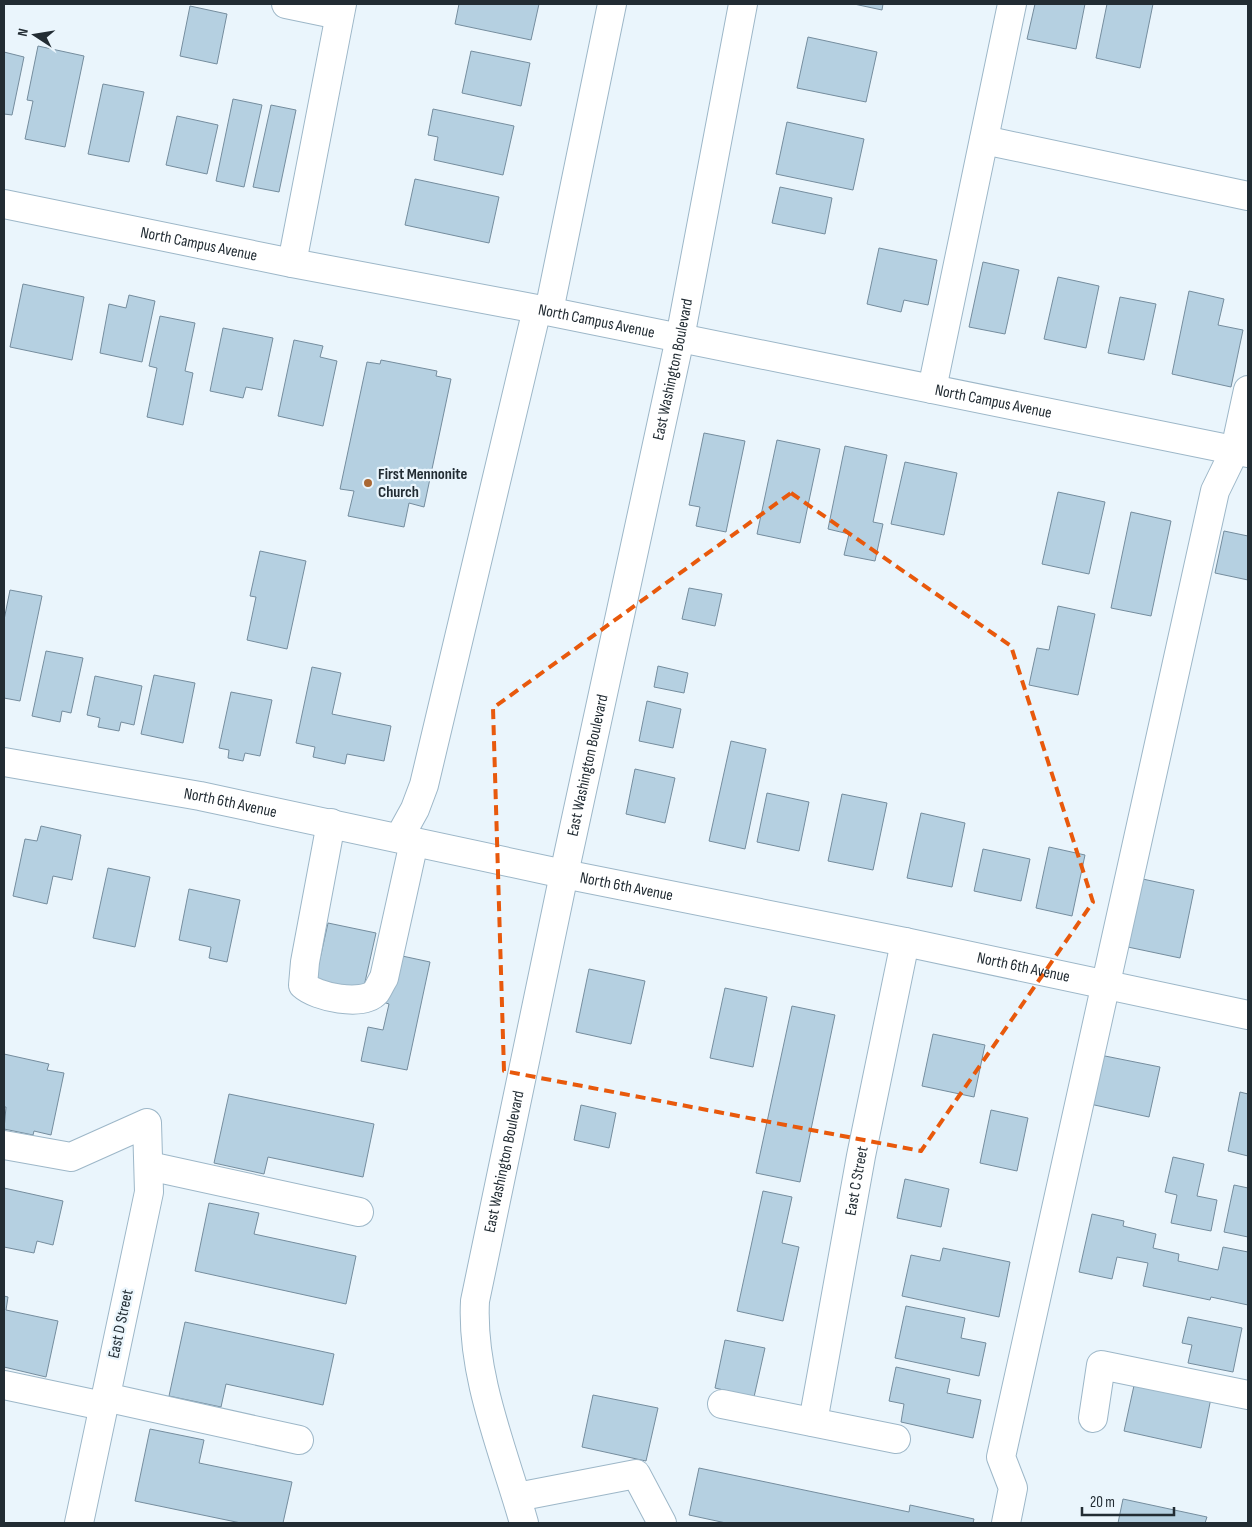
<svg xmlns="http://www.w3.org/2000/svg" width="1252" height="1527" viewBox="0 0 1252 1527" font-family="'Sofia Sans Condensed',sans-serif">
<style>
.building{fill:#b5d0e1;stroke:#758d9e}
.lines{fill:none;stroke-linecap:round;stroke-linejoin:round}
.minor-casing{stroke:#9db7c8;stroke-width:30}
.minor{stroke:#fff;stroke-width:28}
.marked{fill:none;stroke:#e8590c;stroke-width:4;stroke-dasharray:10 6;stroke-linejoin:round}
.poi-dot{fill:#aa6834;stroke:#eaf5fc;stroke-width:2}
.labels{text-anchor:middle;dominant-baseline:central;stroke-width:4.5;stroke-linejoin:round;paint-order:stroke}
.street-label{font-size:16px;fill:#222c33;stroke:#eaf5fc}
.poi-label{font-size:16px;font-weight:bold;fill:#222c33;stroke:#eaf5fc;text-anchor:start}
</style>
<rect width="100%" height="100%" fill="#eaf5fc"/>
<g class="building">
<path d="M459,4h80l-8,36 -76,-16z"/>
<path d="M854,4h29l-1,6z"/>
<path d="M1035,4h50l-9,45 -49,-10z"/>
<path d="M1107,4h46l-13,64 -44,-10z"/>
<path d="M190,6l37,8 -10,50 -37,-8z"/>
<path d="M808,37l69,15 -11,50 -69,-14z"/>
<path d="M38,46l46,10 -19,91 -40,-8 8,-38 -6,-1z"/>
<path d="M471,51l59,12 -9,43 -59,-13z"/>
<path d="M4,52l20,5 -12,58 -8,-1z"/>
<path d="M103,84l41,8 -15,70 -41,-8z"/>
<path d="M233,99l29,6 -18,82 -28,-6z"/>
<path d="M271,105l25,5 -17,82 -26,-5z"/>
<path d="M433,109l81,17 -11,49 -69,-15 4,-23 -10,-2z"/>
<path d="M177,116l41,9 -11,49 -41,-9z"/>
<path d="M787,122l77,17 -11,51 -77,-16z"/>
<path d="M415,179l84,18 -10,46 -84,-18z"/>
<path d="M780,187l52,11 -7,36 -53,-11z"/>
<path d="M879,248l58,12 -9,45 -24,-5 -3,12 -34,-8z"/>
<path d="M983,262l36,8 -14,64 -36,-7z"/>
<path d="M1058,277l41,9 -13,62 -42,-9z"/>
<path d="M23,284l61,13 -12,63 -62,-13z"/>
<path d="M1189,291l35,8 -6,26 25,5 -12,57 -59,-13z"/>
<path d="M129,295l26,6 -13,61 -42,-9 9,-49 17,4z"/>
<path d="M1120,297l36,7 -12,56 -36,-7z"/>
<path d="M160,316l35,7 -10,48 8,2 -10,52 -36,-8 10,-49 -8,-2z"/>
<path d="M223,328l50,10 -11,52 -16,-3 -3,11 -33,-7z"/>
<path d="M294,340l29,6 -3,11 17,4 -14,65 -45,-10z"/>
<path d="M381,360l56,11 -1,5 15,3 -27,128 -15,-4 -5,24 -56,-11 6,-25 -14,-2 27,-127 13,2z"/>
<path d="M704,433l41,8 -19,91 -30,-6 4,-19 -11,-2z"/>
<path d="M777,440l43,9 -20,94 -43,-9z"/>
<path d="M845,446l42,9 -14,67 10,2 -8,37 -31,-6 5,-21 -21,-5z"/>
<path d="M905,462l52,11 -13,62 -53,-11z"/>
<path d="M1058,492l47,10 -16,72 -47,-10z"/>
<path d="M1131,512l40,9 -20,95 -40,-8z"/>
<path d="M1224,531l24,5v44l-33,-7z"/>
<path d="M260,551l46,10 -19,88 -40,-9 9,-43 -6,-1z"/>
<path d="M689,588l33,6 -7,32 -33,-7z"/>
<path d="M10,590l32,6 -22,105 -16,-3v-78z"/>
<path d="M1058,606l37,8 -17,81 -49,-10 8,-37 12,2z"/>
<path d="M46,651l37,7 -12,55 -9,-2 -2,11 -28,-6z"/>
<path d="M658,666l30,7 -4,20 -30,-6z"/>
<path d="M312,667l29,6 -9,41 59,12 -7,35 -37,-7 -2,10 -32,-7 2,-10 -19,-4z"/>
<path d="M154,675l41,8 -12,60 -42,-9z"/>
<path d="M95,676l47,10 -8,39 -13,-3 -2,9 -21,-4 2,-9 -13,-3z"/>
<path d="M231,692l41,8 -12,56 -15,-3 -2,8 -15,-3 1,-8 -10,-2z"/>
<path d="M647,701l34,8 -8,39 -34,-7z"/>
<path d="M731,741l35,8 -21,100 -36,-8z"/>
<path d="M635,769l40,9 -10,45 -39,-9z"/>
<path d="M767,793l42,9 -10,49 -42,-9z"/>
<path d="M842,794l45,9 -14,67 -45,-9z"/>
<path d="M921,813l44,10 -13,64 -45,-9z"/>
<path d="M41,826l40,9 -9,45 -19,-4 -6,28 -34,-8 12,-57 12,2z"/>
<path d="M1049,847l36,8 -13,61 -36,-8z"/>
<path d="M983,849l47,10 -9,42 -47,-10z"/>
<path d="M108,868l42,9 -15,70 -42,-9z"/>
<path d="M1138,878l56,12 -14,68 -57,-12z"/>
<path d="M189,889l51,11 -13,62 -18,-4 2,-11 -32,-7z"/>
<path d="M328,923l48,10 -13,58 -48,-10z"/>
<path d="M393,954l37,8 -23,108 -46,-9 7,-34 15,3 6,-26 -6,-2z"/>
<path d="M589,969l56,12 -14,63 -55,-12z"/>
<path d="M725,988l42,9 -14,70 -43,-9z"/>
<path d="M792,1006l43,9 -35,167 -44,-9z"/>
<path d="M933,1034l52,11 -11,52 -52,-11z"/>
<path d="M4,1054l45,10 -2,6 17,3 -13,62 -17,-4 -1,4 -29,-6 2,-22h-2z"/>
<path d="M1100,1055l60,12 -11,50 -59,-13z"/>
<path d="M1240,1092l8,2v62l-20,-5z"/>
<path d="M229,1094l145,30 -11,53 -95,-20 -4,17 -50,-11z"/>
<path d="M581,1105l35,8 -7,35 -35,-8z"/>
<path d="M991,1110l37,8 -11,53 -37,-8z"/>
<path d="M1173,1157l31,7 -7,32 20,4 -6,31 -40,-8 6,-28 -12,-3z"/>
<path d="M905,1179l44,10 -8,38 -44,-9z"/>
<path d="M1234,1185l14,3v49l-24,-5z"/>
<path d="M4,1188l59,13 -10,44 -16,-4 -3,12 -30,-6z"/>
<path d="M763,1191l29,6 -10,46 17,4 -16,74 -46,-10z"/>
<path d="M209,1203l50,10 -5,21 102,22 -10,48 -151,-33z"/>
<path d="M1092,1214l32,7 -1,5 33,8 -3,14 26,6 -1,7 40,9 5,-23 25,5v53l-37,-8 -1,3 -67,-14 5,-23 -31,-6 -5,22 -33,-7z"/>
<path d="M943,1248l67,14 -11,55 -97,-21 9,-41 29,6z"/>
<path d="M4,1296l4,1 -2,13 52,11 -12,56 -42,-10z"/>
<path d="M906,1306l59,12 -4,20 25,5 -7,33 -84,-18z"/>
<path d="M1188,1317l54,11 -9,44 -45,-9 4,-18 -10,-2z"/>
<path d="M185,1322l149,32 -11,51 -97,-21 -5,23 -52,-11z"/>
<path d="M725,1340l40,8 -11,49 -39,-9z"/>
<path d="M896,1367l54,12 -3,14 34,7 -8,38 -72,-16 3,-18 -15,-3z"/>
<path d="M1135,1381l76,17 -10,50 -77,-17z"/>
<path d="M593,1395l65,13 -12,53 -64,-14z"/>
<path d="M150,1429l54,11 -5,23 93,19 -9,41h-42l-106,-22z"/>
<path d="M699,1468l210,44 1,-7 64,14 -1,4h-247l-37,-8z"/>
<path d="M1123,1499l84,18 -2,6h-87z"/>
</g>
<g class="lines">
<g class="minor-casing">
<g id="minor">
<path d="M286,4l53,11"/>
<path d="M984,140l264,56"/>
<path id="s1" d="M4,204l288,59 245,46 711,144"/>
<path d="M292,263l50,-259"/>
<path d="M549,311l63,-307"/>
<path d="M932,389l80,-385"/>
<path id="s2" d="M4,762l196,34 364,78 341,68 343,73"/>
<path d="M331,823l-26,139 -2,23c13,12 60,22 73,7 3,-4 5,-10 8,-14l30,-136"/>
<path d="M399,838l16,-29 9,-24 113,-476"/>
<path d="M4,1145l67,12 76,-34 2,69 -70,331"/>
<path d="M149,1166l210,46"/>
<path d="M4,1385l99,21"/>
<path d="M105,1397l194,43"/>
<path d="M722,1404l174,35"/>
<path d="M1093,1418l8,-53 147,30"/>
<path id="s3" d="M813,1422l48,-266 44,-214"/>
<path d="M517,1497l119,-23 26,49"/>
<path id="s4" d="M524,1523c-20,-71 -53,-147 -49,-222l89,-427 116,-536 63,-334"/>
<path d="M1006,1523l7,-35 -12,-31 214,-966 20,-41 13,-60"/>
</g>
</g>
<use href="#minor" class="minor"/>
</g>
<path class="marked" d="M791,493l220,153 82,256 -172,249 -417,-80 -11,-363z"/>
<circle class="poi-dot" cx="368" cy="483" r="5"/>
<g class="labels">
<g class="street-label">
<text stroke="none"><textPath href="#s1" startOffset="199">North Campus Avenue</textPath></text>
<text stroke="none"><textPath href="#s1" startOffset="604">North Campus Avenue</textPath></text>
<text stroke="none"><textPath href="#s4" startOffset="1181">East Washington Boulevard</textPath></text>
<text stroke="none"><textPath href="#s1" startOffset="1009">North Campus Avenue</textPath></text>
<text stroke="none"><textPath href="#s4" startOffset="776">East Washington Boulevard</textPath></text>
<text stroke="none"><textPath href="#s2" startOffset="230">North 6th Avenue</textPath></text>
<text stroke="none"><textPath href="#s2" startOffset="635">North 6th Avenue</textPath></text>
<text stroke="none"><textPath href="#s2" startOffset="1040">North 6th Avenue</textPath></text>
<text stroke="none"><textPath href="#s4" startOffset="371">East Washington Boulevard</textPath></text>
<text stroke="none"><textPath href="#s3" startOffset="245">East C Street</textPath></text>
<text transform="translate(121 1324) rotate(-78)">East D Street</text>
</g>
<g class="poi-label">
<text x="378" y="474">First Mennonite<tspan x="378" dy="18">Church</tspan></text>
</g>
</g>
<rect width="1252" height="1527" fill="none" stroke="#222c33" stroke-width="10"/>
<g transform="translate(35 35) rotate(282)" stroke="#eaf5fc" stroke-width="4" paint-order="stroke">
<path d="M0-4L9 19L0 12L-9 19Z" fill="#222c33"/>
<text y="-8" font-size="14" font-weight="bold" text-anchor="middle" fill="#222c33">N</text>
</g>
<path d="M1082 1507v8h92v-8" fill="none" stroke="#222c33" stroke-width="2.5"/>
<text x="1090" y="1507" font-size="15" fill="#222c33" stroke="#eaf5fc" stroke-width="4" paint-order="stroke">20 m</text>
</svg>
